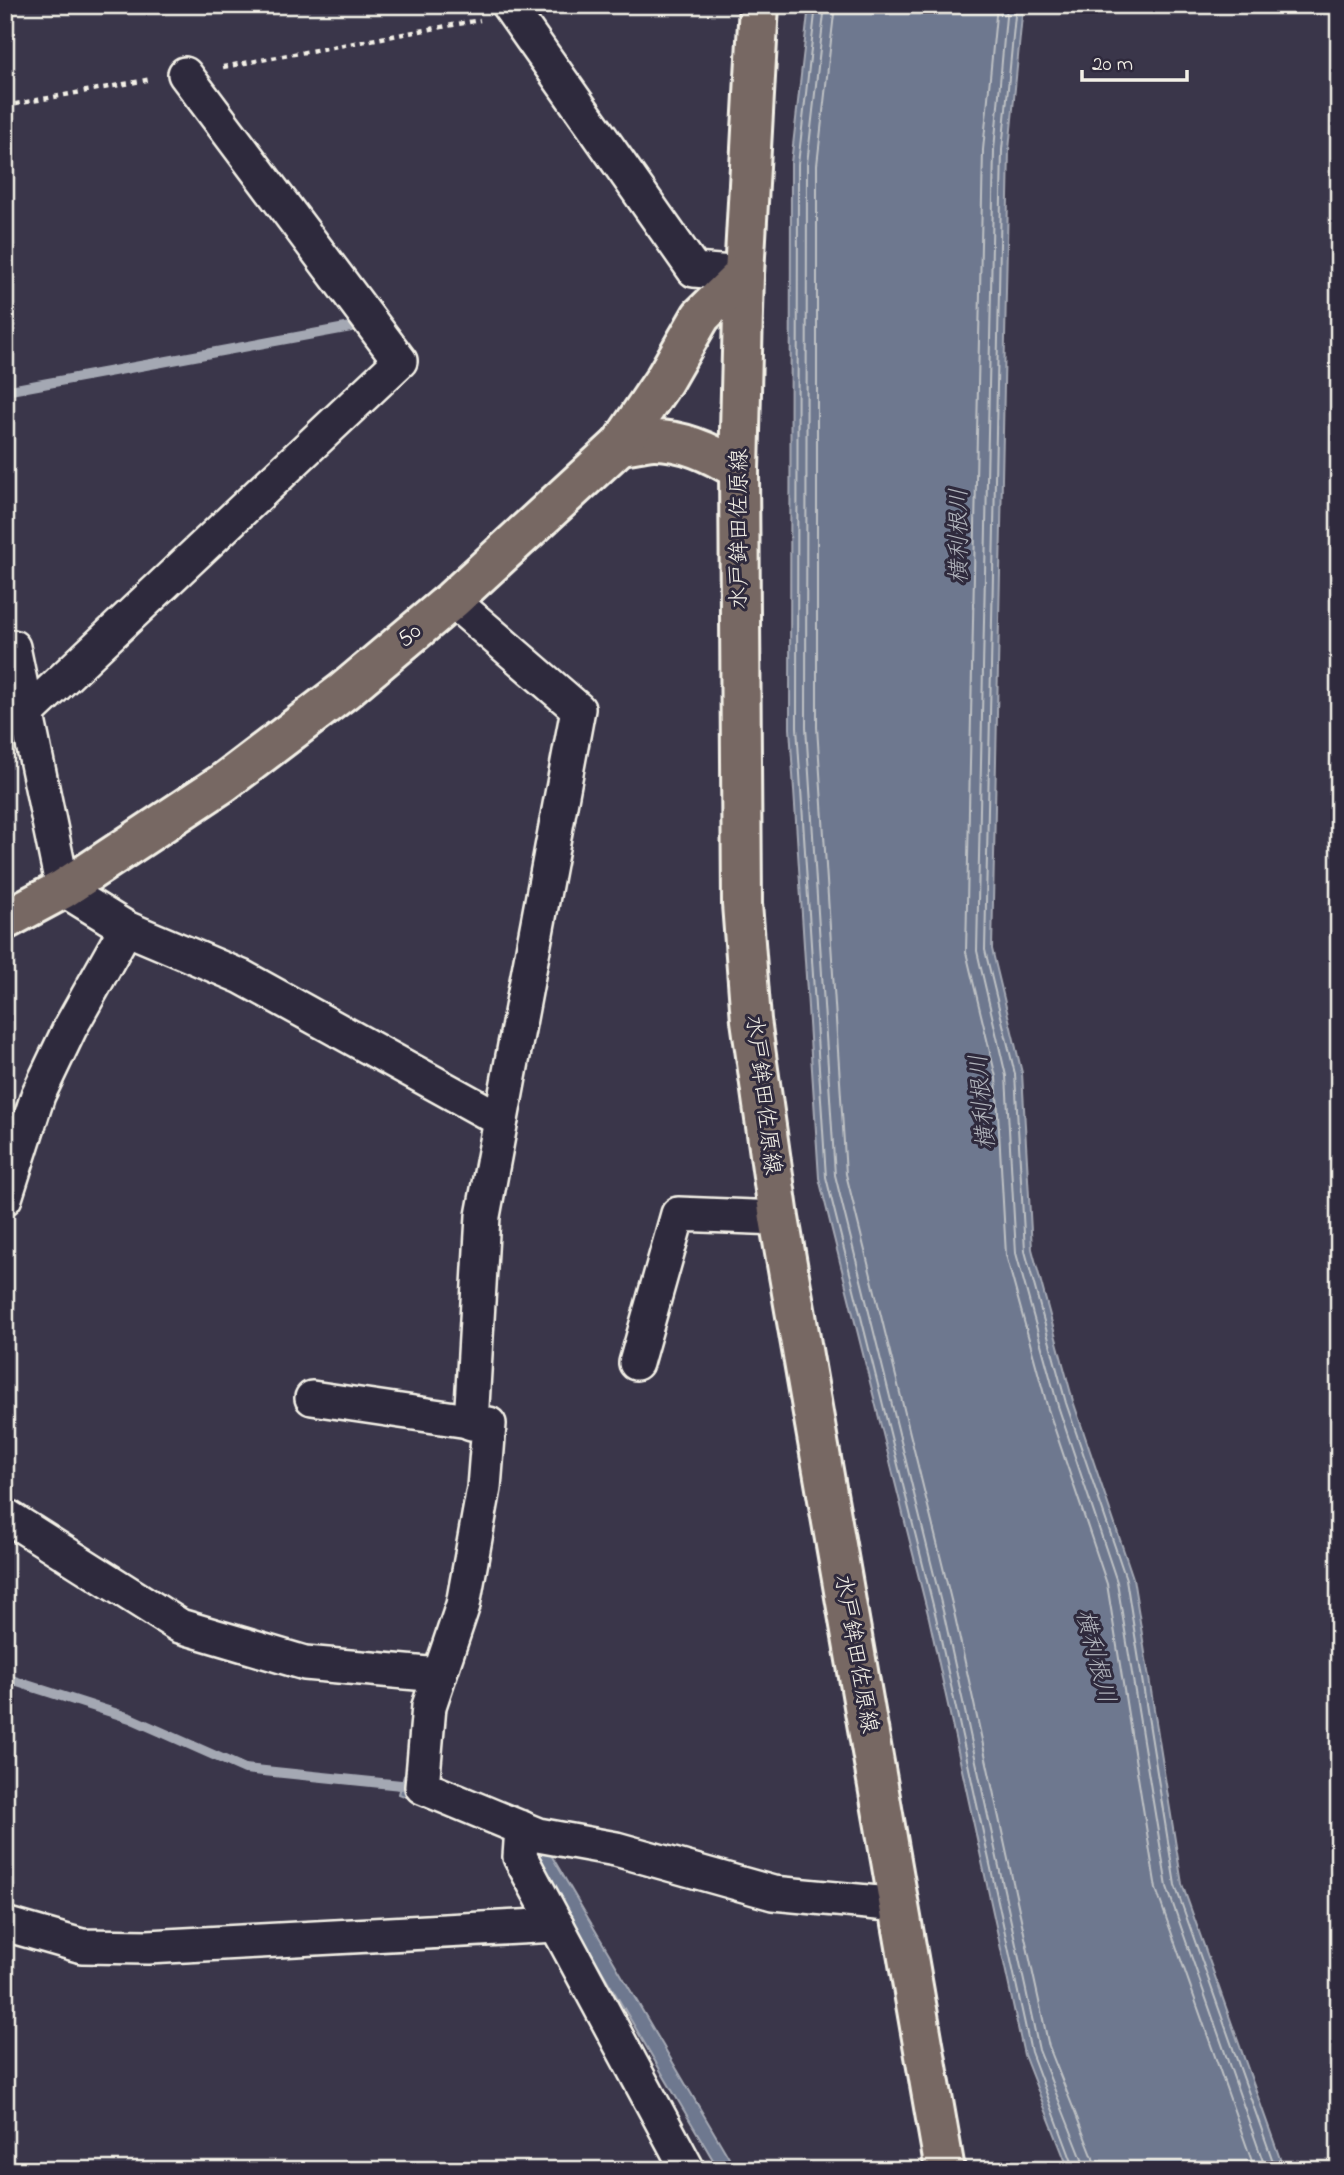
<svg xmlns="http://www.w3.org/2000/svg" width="1344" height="2175" viewBox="0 0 1344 2175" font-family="'Indie Flower','Klee One',sans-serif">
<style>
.water{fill:#6e788f;stroke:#a4a8b3;stroke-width:2}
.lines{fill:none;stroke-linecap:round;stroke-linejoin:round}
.shore{stroke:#bec1c4;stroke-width:2}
.stream{stroke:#a4a8b3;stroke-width:10}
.minor-casing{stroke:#f4f1e8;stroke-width:38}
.major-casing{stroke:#f4f1e8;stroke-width:44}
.path{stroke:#f4f1e8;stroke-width:4.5;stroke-dasharray:5 5;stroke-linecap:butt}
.minor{stroke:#2f2a3d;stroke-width:33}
.major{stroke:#776864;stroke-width:38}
.labels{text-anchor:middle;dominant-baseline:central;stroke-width:6;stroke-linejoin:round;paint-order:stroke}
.street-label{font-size:23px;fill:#f4f1e8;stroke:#2f2a3d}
.water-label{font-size:24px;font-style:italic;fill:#b1b4bc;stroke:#2f2a3d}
</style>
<rect width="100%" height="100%" fill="#3a364a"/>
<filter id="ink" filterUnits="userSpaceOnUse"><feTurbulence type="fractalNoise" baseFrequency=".0143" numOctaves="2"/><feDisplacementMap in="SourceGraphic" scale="14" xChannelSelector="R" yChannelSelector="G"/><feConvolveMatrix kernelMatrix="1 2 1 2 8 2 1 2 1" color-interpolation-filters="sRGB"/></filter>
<g filter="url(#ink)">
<g class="water">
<path d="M809,5h214l-14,145 -17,799 30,124 10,176 41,152 60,177 49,306 102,286h-215l-45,-115 -95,-437 -110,-440 -29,-450 1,-565z"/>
<path d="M404,1776l140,67 192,327h-17l-190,-323 -130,-53z"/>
</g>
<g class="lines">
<g class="shore">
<path d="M816,5l-18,159 -1,563 29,450 110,440 95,435 44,118"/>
<path d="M825,5l-18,159 -1,563 29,448 109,440 95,435 44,112 1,8"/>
<path d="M835,5l-18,160v562l29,447 108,438 95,435 44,111 2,12"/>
<path d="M997,5l-14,145 -17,802 30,125 10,178 42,154 59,175 49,305 99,281"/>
<path d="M1007,5l-13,145 -17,801 29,125 10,177 42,153 59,176 50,305 99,283"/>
<path d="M1016,5l-14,145 -17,800 30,124 10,177 41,152 60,176 49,306 101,285"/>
</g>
<g class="stream">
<path d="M5,391l346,-64"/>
<path d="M5,1678l125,40 115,51 156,16"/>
</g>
<g class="minor-casing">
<g id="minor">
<path d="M508,5l186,265 50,4"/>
<path d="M452,600l126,109 -95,507 -12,207"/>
<path d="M5,649l8,-2 50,242 63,39 116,49 259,143"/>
<path d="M5,725l21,-11 374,-353 -215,-287"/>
<path d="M5,1198l33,-103 32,-67 56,-100"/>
<path d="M636,1363l42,-149 101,4"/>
<path d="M312,1398l177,26 -5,64 -21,117 -34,101 -7,81 116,48 78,14 157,44 126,12"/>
<path d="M5,1515l175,111 125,37 134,12"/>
<path d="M522,1828l-2,29 168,313"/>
<path d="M5,1924l77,22 66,1 409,-22"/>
</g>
</g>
<g class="major-casing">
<g id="major">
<path d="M759,5l-15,269 -5,196 3,434 9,116 28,198 166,952"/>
<path d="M620,445c10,-1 22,-4 32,-5 31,-1 62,14 87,30"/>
<path d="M5,920l58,-31 160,-106 121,-92 108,-91 168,-155 44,-65 37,-64 43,-42"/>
</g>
</g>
<g class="path">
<path d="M223,67l257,-47"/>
<path d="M5,106l147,-27"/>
<path d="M5,603l3,13"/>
</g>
<use href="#minor" class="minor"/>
<use href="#major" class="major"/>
</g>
</g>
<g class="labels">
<g class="street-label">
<text transform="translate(740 529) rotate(-90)">水戸鉾田佐原線</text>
<text transform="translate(410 636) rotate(-40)">50</text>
<text transform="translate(762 1095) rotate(83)">水戸鉾田佐原線</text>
<text transform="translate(855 1654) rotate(80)">水戸鉾田佐原線</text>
</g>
<g class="water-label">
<text transform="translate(960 536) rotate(-90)">横利根川</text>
<text transform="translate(984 1102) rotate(-95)">横利根川</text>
<text transform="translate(1094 1657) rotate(76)">横利根川</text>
</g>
</g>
<rect width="1344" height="2175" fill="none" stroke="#2f2a3d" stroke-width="28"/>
<rect x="14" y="14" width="1316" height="2147" fill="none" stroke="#f4f1e8" stroke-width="2.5" filter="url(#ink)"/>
<path d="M1082 70v10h105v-10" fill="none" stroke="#f4f1e8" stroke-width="3.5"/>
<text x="1092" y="70" font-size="21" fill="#f4f1e8" stroke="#2f2a3d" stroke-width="5" paint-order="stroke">20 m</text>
</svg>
